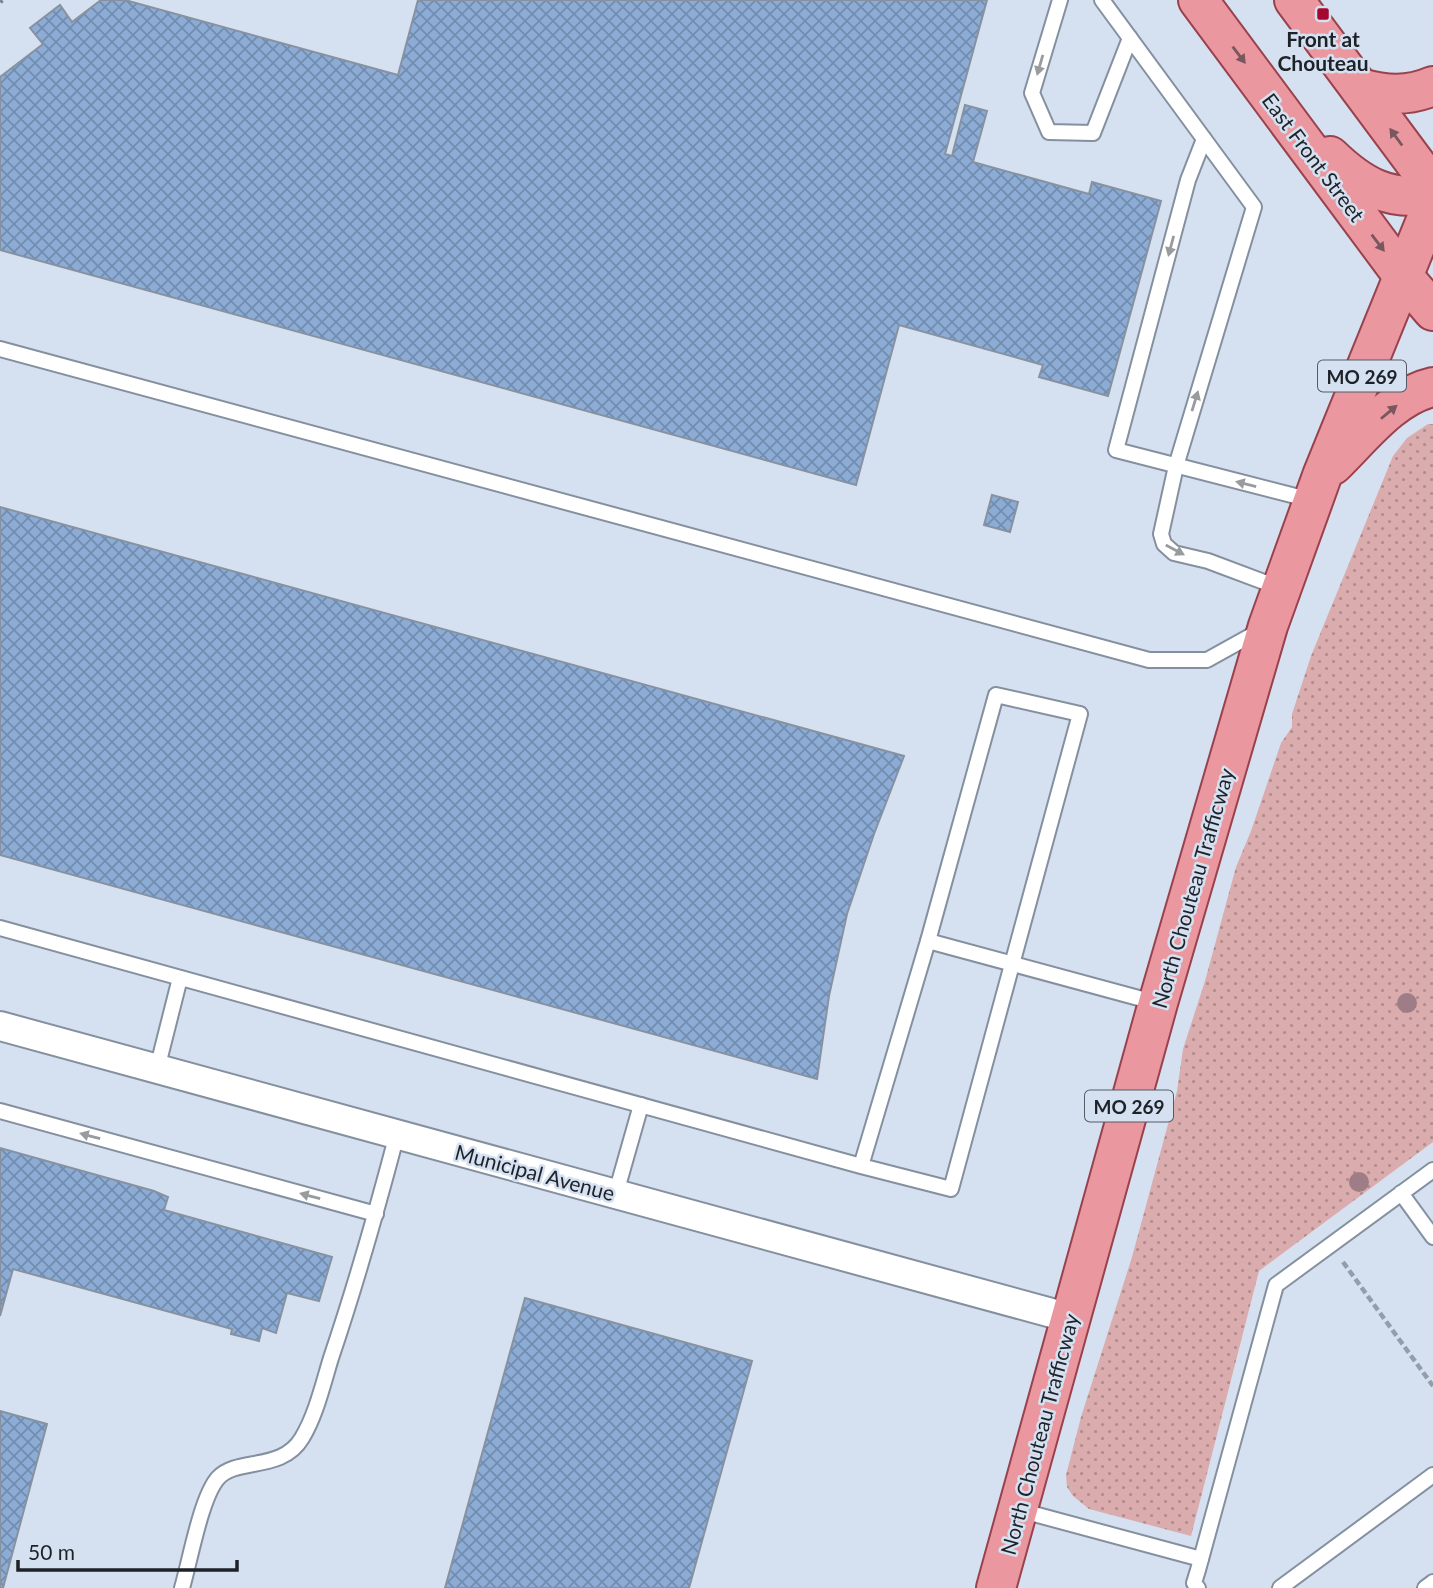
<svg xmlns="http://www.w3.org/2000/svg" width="1433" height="1588" viewBox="0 0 1433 1588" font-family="Lato,sans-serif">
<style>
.grass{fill:url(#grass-dots)}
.building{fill:url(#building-cross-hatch);stroke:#8792a1;stroke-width:2}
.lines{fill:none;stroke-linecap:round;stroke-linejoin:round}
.lane-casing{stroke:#85909f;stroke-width:18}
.street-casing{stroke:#85909f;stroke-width:32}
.primary-casing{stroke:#99414c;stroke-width:42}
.path{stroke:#949daa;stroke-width:4.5;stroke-dasharray:7 3.5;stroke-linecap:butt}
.lane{stroke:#fff;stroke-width:14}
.street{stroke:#fff;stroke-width:28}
.primary{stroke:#ea979f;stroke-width:38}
.rail{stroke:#7c8590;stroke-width:5;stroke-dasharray:9 9;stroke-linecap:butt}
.tree{fill:#9f7d87}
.oneway{fill:#79575e}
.oneway2{fill:#999c9e}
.poi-dot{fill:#a4082e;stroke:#d5e1f1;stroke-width:2.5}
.labels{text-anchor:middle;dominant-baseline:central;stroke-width:5;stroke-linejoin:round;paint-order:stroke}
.shield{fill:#d5e1f1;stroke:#545b64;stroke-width:2}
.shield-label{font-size:19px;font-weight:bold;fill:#1d2228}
.poi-label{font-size:21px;font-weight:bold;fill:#1d2228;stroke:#d5e1f1}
.street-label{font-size:21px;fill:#1d2228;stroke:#d5e1f1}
</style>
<defs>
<pattern id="grass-dots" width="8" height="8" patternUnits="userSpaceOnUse" patternTransform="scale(1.75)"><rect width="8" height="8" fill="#dbacad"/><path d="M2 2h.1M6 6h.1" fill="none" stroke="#b18c8d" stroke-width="1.8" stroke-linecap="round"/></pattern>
<pattern id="building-cross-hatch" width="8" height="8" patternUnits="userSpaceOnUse" patternTransform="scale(1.75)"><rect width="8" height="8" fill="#8cacd6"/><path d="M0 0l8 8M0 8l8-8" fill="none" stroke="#728cae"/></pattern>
</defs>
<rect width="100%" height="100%" fill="#d5e1f1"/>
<path class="grass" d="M1428,424h5v718l-174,129 -68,265 -102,-27 -16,-13 -6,-9 -1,-12 15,-58 51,-160 45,-166 6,-42 22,-68 31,-114 15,-36 30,-88 11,-16v-13l19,-58 82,-200 14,-18z"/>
<g class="building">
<path d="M101,0h24l273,75 20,-75h569l-42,154 7,2 13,-51 22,6 -14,51 116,32 3,-12 69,19 -53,195 -69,-19 4,-12 -144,-40 -43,160 -856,-235v-173l43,-33 -13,-16 30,-23 12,17z"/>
<path d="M992,495l26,7 -8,30 -26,-7z"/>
<path d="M0,507l904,249 -30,78 -27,80 -18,82 -12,83 -817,-224z"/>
<path d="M0,1148l154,43 14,6 -4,13 168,47 -13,44 -32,-8 -11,40 -14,-5 -3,13 -28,-7 1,-5 -219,-60 -13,47z"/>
<path d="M525,1298l227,63 -63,227h-244z"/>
<path d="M0,1411l47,13 -44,164h-3z"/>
</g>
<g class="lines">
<g class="lane-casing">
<g id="lane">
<path d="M1060,0l-28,93 17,39 44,1 37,-95"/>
<path d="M1102,0l152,207 -78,259 -15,68 3,10 10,9 34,8 72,27"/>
<path d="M1204,139l-16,41 -72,270 195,50"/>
<path d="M0,349l1149,311h58l54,-30"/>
<path d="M0,928l861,238 90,23 129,-475 -84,-19 -68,246 -67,225"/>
<path d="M928,941l229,62"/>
<path d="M157,1069l23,-91"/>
<path d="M0,1111l376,103"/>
<path d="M616,1193l25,-88"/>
<path d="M1401,1193l32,44"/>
<path d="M1019,1510l182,49"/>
<path d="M182,1588c8,-27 19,-91 36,-110 19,-21 64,-6 84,-40 14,-23 21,-54 29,-80 25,-74 46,-148 66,-224"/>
<path d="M1198,1588l-4,-5 4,-13 78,-285 157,-115"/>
<path d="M1280,1588l153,-113"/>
<path d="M1425,1588l8,-6"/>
</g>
</g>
<g class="street-casing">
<path id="street" d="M0,1026l1070,292"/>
</g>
<g class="primary-casing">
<g id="primary">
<path d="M1198,0l205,276 30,35"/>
<path d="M1294,0l139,187"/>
<path d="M1360,88c25,7 48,9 73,-2"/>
<path d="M1330,156c31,30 59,46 103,38"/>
<path d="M1333,465c29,-28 59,-69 100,-78"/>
<path d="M996,1588l162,-585 110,-377 54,-150 111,-273"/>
</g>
</g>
<path class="path" d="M1343,1262l90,124"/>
<use href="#lane" class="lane"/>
<use href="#street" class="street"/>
<use href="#primary" class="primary"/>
<path class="rail" d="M0,2l2,-2"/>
</g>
<g class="tree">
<circle cx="1407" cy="1003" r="10"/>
<circle cx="1359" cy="1182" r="10"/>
</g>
<defs><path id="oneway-solid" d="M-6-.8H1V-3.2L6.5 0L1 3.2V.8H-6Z" transform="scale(1.75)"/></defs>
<g class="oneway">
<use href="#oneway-solid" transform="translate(1239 55) rotate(53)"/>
<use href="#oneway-solid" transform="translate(1396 137) rotate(-126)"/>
<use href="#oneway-solid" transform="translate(1378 243) rotate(53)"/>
<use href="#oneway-solid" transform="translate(1389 412) rotate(-40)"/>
</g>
<g class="oneway2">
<use href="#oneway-solid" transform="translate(1040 65) rotate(106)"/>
<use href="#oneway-solid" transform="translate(1171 246) rotate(105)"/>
<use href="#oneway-solid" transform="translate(1195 401) rotate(-73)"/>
<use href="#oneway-solid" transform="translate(1246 484) rotate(-166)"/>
<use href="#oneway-solid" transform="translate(1175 550) rotate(28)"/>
<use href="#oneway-solid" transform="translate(90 1136) rotate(-165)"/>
<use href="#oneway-solid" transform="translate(310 1196) rotate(-165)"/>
</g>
<rect class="poi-dot" x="1316" y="7" width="14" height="14" rx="3.5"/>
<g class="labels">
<g class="shield">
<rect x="1318" y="360.5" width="88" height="31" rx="5"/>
<rect x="1085" y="1090.5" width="88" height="31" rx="5"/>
</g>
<g class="shield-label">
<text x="1362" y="376">MO 269</text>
<text x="1129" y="1106">MO 269</text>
</g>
<g class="poi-label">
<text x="1323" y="38">Front at<tspan x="1323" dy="24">Chouteau</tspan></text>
</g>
<g class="street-label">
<text transform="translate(1314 157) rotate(53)">East Front Street</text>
<text transform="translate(1192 888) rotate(-74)">North Chouteau Trafficway</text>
<text transform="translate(535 1172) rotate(15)">Municipal Avenue</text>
<text transform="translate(1039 1434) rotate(-75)">North Chouteau Trafficway</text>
</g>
</g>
<path d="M18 1560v10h219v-10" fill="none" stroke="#1d2228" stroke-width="3.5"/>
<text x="28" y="1560" font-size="21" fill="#1d2228" stroke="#d5e1f1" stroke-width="5" paint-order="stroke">50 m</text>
</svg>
